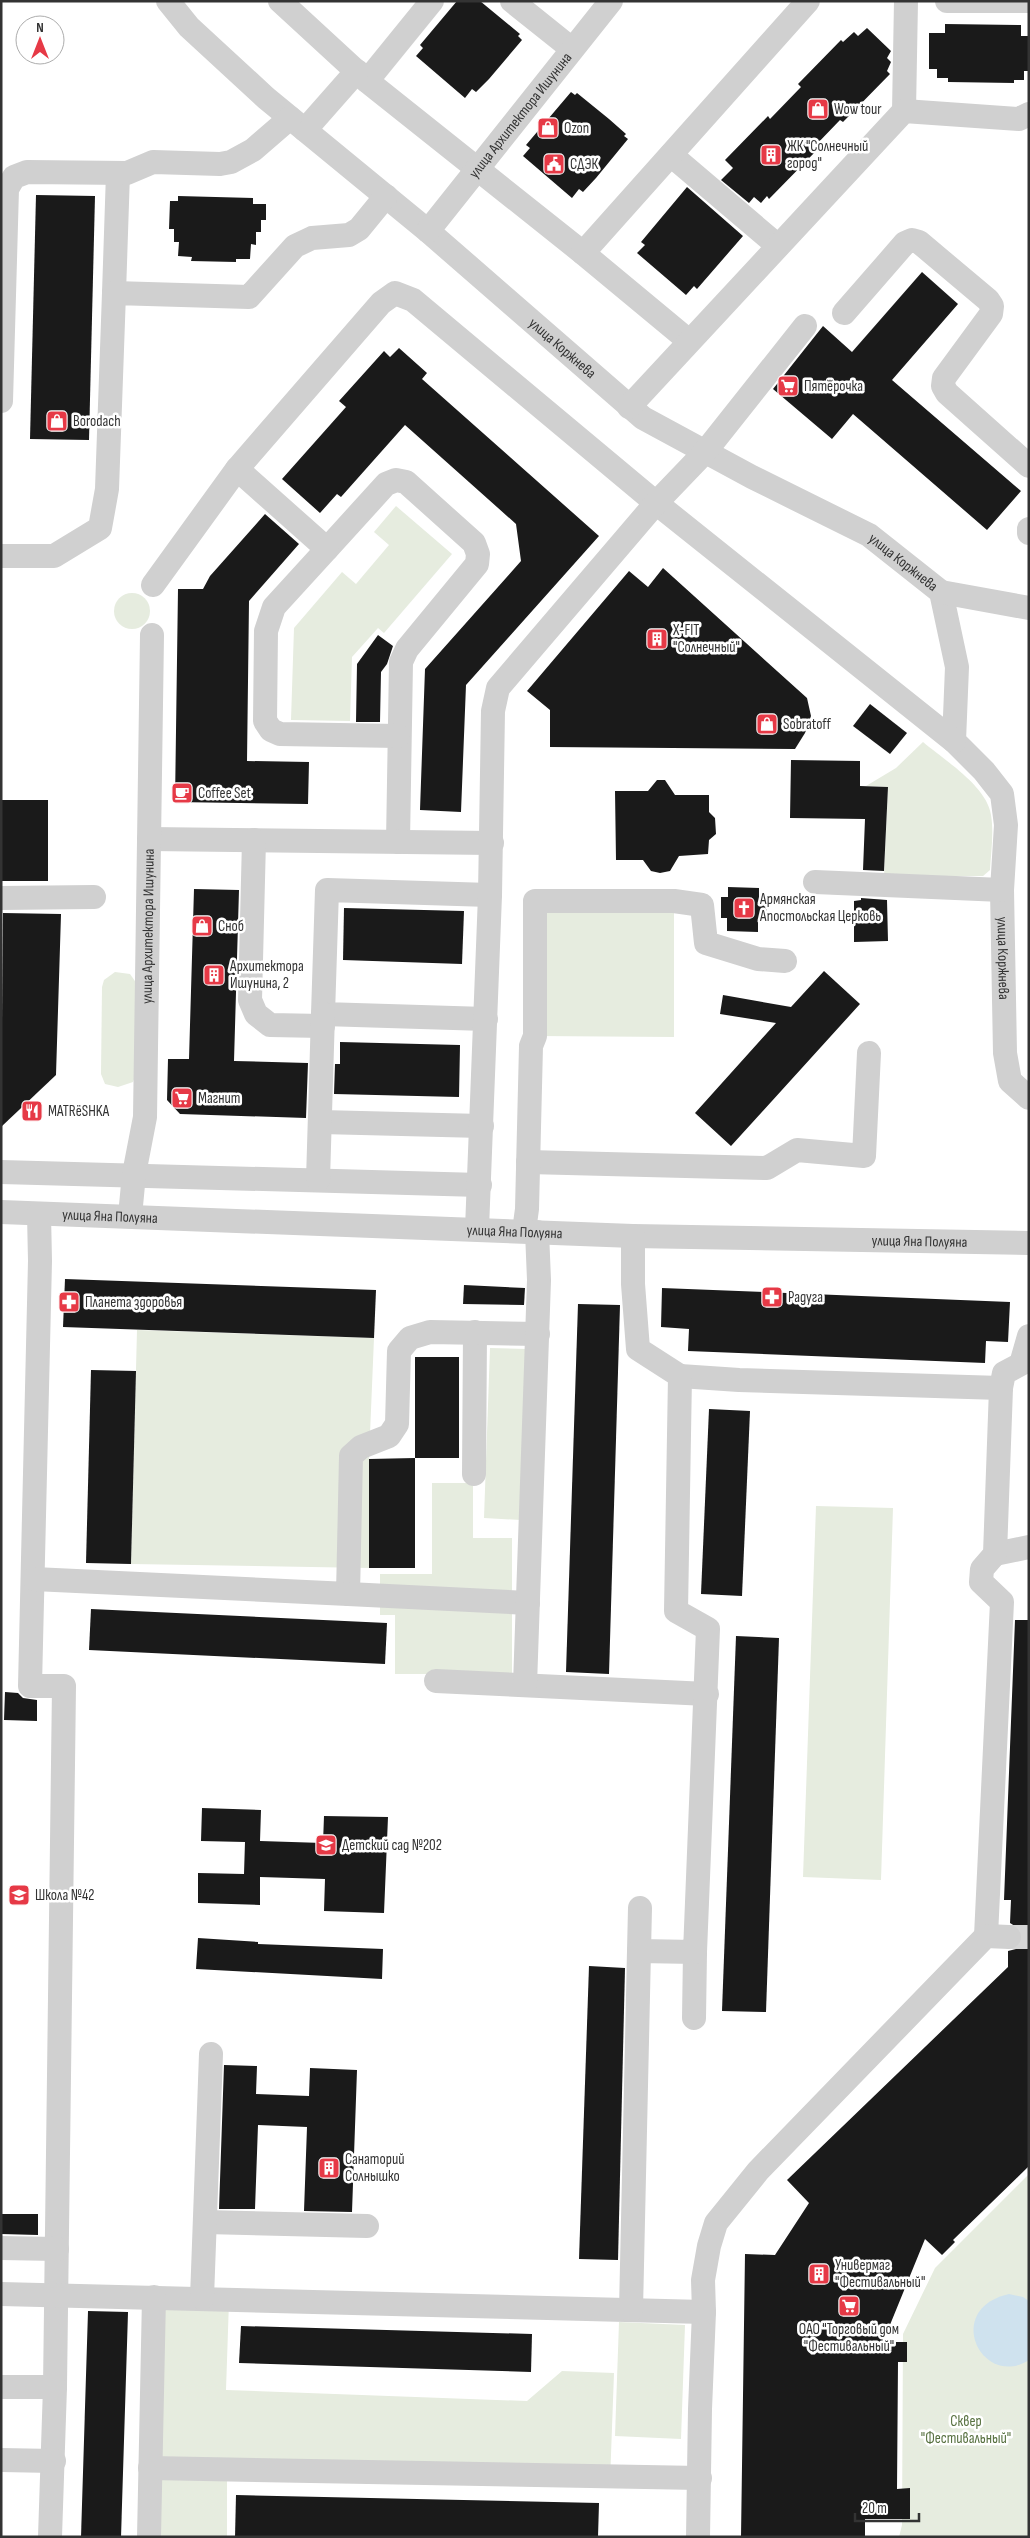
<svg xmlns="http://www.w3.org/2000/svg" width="1030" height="2538" viewBox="0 0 1030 2538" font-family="'Sofia Sans Condensed',sans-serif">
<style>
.green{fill:#e6ecdf}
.water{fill:#cfe2ee}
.building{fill:#1a1a1a}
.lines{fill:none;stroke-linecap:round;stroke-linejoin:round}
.minor-tunnel{stroke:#d6d6d6;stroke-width:24;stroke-dasharray:24 12;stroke-linecap:butt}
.minor{stroke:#d0d0d0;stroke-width:24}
.labels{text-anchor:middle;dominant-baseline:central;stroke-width:5;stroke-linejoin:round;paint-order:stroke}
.poi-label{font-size:15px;fill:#333;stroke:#fff;text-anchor:start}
.street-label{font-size:15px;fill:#333;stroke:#fff}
.park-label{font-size:15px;fill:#56703f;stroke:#fff}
</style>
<rect width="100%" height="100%" fill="#fff"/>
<g class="green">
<path d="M396,506l56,48 -68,79 -6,-5 -26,29 -2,64 -59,-1 3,-92 48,-56 14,12 33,-39 -15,-13z"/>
<circle cx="132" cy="611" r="18"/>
<path d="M923,742c21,18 64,44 68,73 3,18 0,37 -1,55l-7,6h-99l4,-89 -22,-1 30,-18z"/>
<path d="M535,901h139v136l-139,-1z"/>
<path d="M115,972l15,2 7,10 -1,90 -3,8 -15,5 -13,-3 -4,-10 1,-87 2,-7z"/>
<path d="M137,1330l237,8 -5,120v110l-238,-4z"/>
<path d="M490,1348l37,1 -6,171 -37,-2z"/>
<path d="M432,1483h41v55h39v136h-117v-59h-15v-41h52z"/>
<path d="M816,1506l77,2 -12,372 -78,-3z"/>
<path d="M1029,2174v363h-130l3,-12 1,-191 32,-66z"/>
<path d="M160,2299l69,2 -3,89 301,11 35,-30 52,2 -4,109 -383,-6v61h-71z"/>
<path d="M619,2322l66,3 -4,114 -66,-3z"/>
</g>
<path class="water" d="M1009,2294l14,3 6,4v59c-47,30 -87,-51 -20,-66z"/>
<g class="building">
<path d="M457,1h23l40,33 -2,2 4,4 -33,39 -13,13 -4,-3 -7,9 -49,-42 7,-8 -3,-3z"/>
<path d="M945,24l76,1v11h8v35h-5v9h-10v3l-66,-1v-4h-11v-9h-8v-36h16z"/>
<path d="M867,28l24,23 -4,7 4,4 -4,9 3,3 -47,48 -3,-2 -26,27 3,3 -48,49 -2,-3 -6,7 -7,-6 -5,6 -28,-23 12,-12 -8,-8 43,-44 2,3 31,-32 -3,-3 43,-44 2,2 11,-10 4,4z"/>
<path d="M571,92l4,3 2,-2 32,26 17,15 -2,2 4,3 -32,39 -13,14 -4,-3 -7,9 -49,-42 7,-8 -4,-3z"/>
<path d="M687,187l56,49 -46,53 -3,-3 -8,9 -49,-42 8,-8 -4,-3z"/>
<path d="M36,195l59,1 -6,244 -59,-1z"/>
<path d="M178,196l75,2v6h13v16h-5v12h-5v13l-5,-1 -1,15h-14v3l-45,-1 1,-4 -14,-1 1,-14h-5v-13h-5l1,-28h8z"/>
<path d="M922,272l36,32 -66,76 129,111 -34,39 -134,-116 -21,25 -59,-50 50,-63 29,26z"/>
<path d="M399,348l28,25 -5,6 177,157 -133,149 -5,127 -41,-2 5,-141 96,-108 -5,-37 -111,-99 -64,72 -4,-3 -17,19 -38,-34 64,-72 -7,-6 45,-50 6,6z"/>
<path d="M265,514l34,30 -50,57 -2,160 62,1 -1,42 -133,-2 3,-213h25l7,-13z"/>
<path d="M663,568l144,130 4,18 -6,17 -10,16 -245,-2v-37l-23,-19 102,-120 19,16z"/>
<path d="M378,635l15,11 -6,18 -6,8 -1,50h-24l1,-58z"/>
<path d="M870,704l37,29 -17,21 -37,-28z"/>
<path d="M791,760l69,1v25l28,1 -4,84 -21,-1 2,-51 -75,-1z"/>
<path d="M657,780h8l10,15h34v17l6,6 1,16 -7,6 -1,14 -29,2 -9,15 -10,2 -9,-2 -8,-11h-27l-1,-69h33z"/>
<rect x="1" y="800" width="47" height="81"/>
<path d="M728,887l31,1v10h8l-1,21 -8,-1v14l-31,-1v-13h-6v-21h7z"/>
<path d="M194,889l45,1 -5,171 74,2 -2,55 -126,-4 -13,-14 1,-41h21z"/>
<path d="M861,898l26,2 1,41 -34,1v-41l7,-1z"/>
<path d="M344,908l120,3 -2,53 -119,-4z"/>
<path d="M3,913l58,1 -5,161 -55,52z"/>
<path d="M824,971l36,33 -129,142 -36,-33 81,-90 -56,-9 3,-19 68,12z"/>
<path d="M340,1042l120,3 -1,52 -125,-3 1,-30h5z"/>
<path d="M65,1279l311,11 -2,48 -311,-11z"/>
<path d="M464,1285l61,3 -1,17 -61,-1z"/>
<path d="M662,1288l348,14 -2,40 -22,-1 -1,22 -297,-12 1,-22 -28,-2z"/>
<path d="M578,1304l42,1 -11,369 -43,-2z"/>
<rect x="415" y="1357" width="44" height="101"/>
<path d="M91,1370l45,1 -5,193 -45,-1z"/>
<path d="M709,1409l41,2 -8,185 -41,-2z"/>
<path d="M415,1458v110h-46v-109z"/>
<path d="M91,1609l296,14 -2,41 -296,-14z"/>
<path d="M1015,1620h14v546l-76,74 2,2 -13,13 -17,-16 -42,103h24v20h-9l-1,127 13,-1v31h-45v18h-124l4,-283 30,1 34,-52 -22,-23 221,-213v-16l8,-2 7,-11 -2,-8 -11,-7 1,-23h-7z"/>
<path d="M736,1636l43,2 -13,374 -44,-1z"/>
<path d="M5,1692l13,1 5,5 14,2v21l-33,-1z"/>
<path d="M202,1808l59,2 -1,31 63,2 1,-27 64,1 -4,96 -60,-2 1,-32 -65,-2v28l-62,-2v-30l46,1 1,-32 -44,-1z"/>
<path d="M198,1938l60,4v2l125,5 -1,30 -186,-10z"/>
<path d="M589,1966l36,2 -7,292 -39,-1z"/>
<path d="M224,2065l33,1 -1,28 53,2 1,-28 47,2 -5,142 -48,-1 3,-84 -49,-2 -3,84h-36z"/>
<path d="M1,2214h37v21l-37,-1z"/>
<path d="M88,2311l40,1 -7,225h-40z"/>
<path d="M241,2326l291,8 -1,38 -292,-9z"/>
<path d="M236,2495l363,8 -1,34h-363z"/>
</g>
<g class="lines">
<path class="minor-tunnel" d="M1009,1937h20"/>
<g class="minor">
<path id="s1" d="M168,1l21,26 77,71 162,133 215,187 109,59 117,58 72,57 16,75 -3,74 30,30 18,23 4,31 -4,65 3,163 5,28 19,17"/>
<path d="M280,1l87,80 216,172 106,88"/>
<path d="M512,1l60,48"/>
<path d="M947,1h82"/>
<path d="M367,81l65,-80"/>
<path d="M904,111l2,-110"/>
<path d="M305,130l52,-59"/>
<path d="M671,155l107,91"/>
<path id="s2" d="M428,231l183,-230"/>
<path d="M583,253l225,-252"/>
<path d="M114,293l4,-120"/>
<path d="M844,313l61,-70 7,-3 7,2 69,58 4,6 -1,8 -47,64 -1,8 4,7 82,73"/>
<path d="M1,401l6,-212 7,-12 13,-5 100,1 26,-11 67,2 11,-2 22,-12 37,-32"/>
<path d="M629,407l275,-296 115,8 10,-5"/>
<path d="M237,469l90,80 59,-65 10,-4 10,2 68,61 4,11 -1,10 -70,85 -6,13 -3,180"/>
<path d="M1029,529v4"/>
<path d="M327,549l-53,58 -8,24 -1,90 6,9 9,4 118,2"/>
<path d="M1,556h53l46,-28 7,-39 7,-196 135,4 46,-51 17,-8 37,-3 10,-6 27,-33"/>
<path d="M153,585l84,-116 144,-166 14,-10 18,7 243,203 298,238"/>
<path d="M941,592l88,16"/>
<path d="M149,839l343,4"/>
<path d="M254,840l-4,160 6,14 14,11 53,1"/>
<path d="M815,882l187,8"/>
<path d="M1,898l93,-1"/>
<path d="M486,1019l-163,-5 4,-124 163,5"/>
<path d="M321,1122l161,4"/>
<path d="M528,1162l239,6 30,-18 67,6 5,-103"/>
<path d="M1,1172l479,13"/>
<path d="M318,1180l5,-166"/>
<path id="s3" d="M1,1212l632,24 396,7"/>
<path d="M39,1214l1,47 -10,425h34l-9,701 -5,150"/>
<path id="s4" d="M130,1216l4,-42 11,-57 7,-482"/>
<path d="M477,1229l13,-334 3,-184 5,-23 158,-185 49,-51 100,-126"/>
<path d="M524,1231l3,-22 4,-163 4,-10v-135h139l28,4 4,38 52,16 27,2"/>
<path d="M680,1376l59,4 262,8"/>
<path d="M474,1474l1,-142"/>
<path d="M995,1554l34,-7"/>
<path d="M34,1579l314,15 3,-138 10,-9 28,-11 8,-12 2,-73 11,-13 20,-6 108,2"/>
<path d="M348,1594l180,9"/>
<path d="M436,1681l271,13"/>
<path d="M525,1685l14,-405 -2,-48"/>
<path d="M986,1936l16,-334 -21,-20 1,-13 13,-15 6,-166 3,-15 17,-9 8,-28"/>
<path d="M639,1951l1,-43"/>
<path d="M694,2018l1,-66"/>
<path d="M205,2222l162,4"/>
<path d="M1,2248l56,1"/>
<path d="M1,2294l703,18"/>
<path d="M202,2298l9,-244"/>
<path d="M631,2310l8,-359 56,1 13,-323 -32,-18 4,-235 -42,-27 -5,-65v-48"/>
<path d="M1,2387h54"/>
<path d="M1,2460l53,1"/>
<path d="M150,2468l550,10"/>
<path d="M149,2537l5,-240"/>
<path d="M698,2537l2,-128 4,-97 -1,-32 6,-34 7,-23 42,-52 228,-235 23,1"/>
</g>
</g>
<defs>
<g id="shop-square" transform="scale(1.125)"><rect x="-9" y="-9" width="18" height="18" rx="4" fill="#e63946" stroke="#fff"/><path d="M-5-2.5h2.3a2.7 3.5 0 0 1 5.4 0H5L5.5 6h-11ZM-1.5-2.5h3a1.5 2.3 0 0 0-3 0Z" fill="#fff"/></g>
<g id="building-square" transform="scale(1.125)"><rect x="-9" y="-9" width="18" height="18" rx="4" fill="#e63946" stroke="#fff"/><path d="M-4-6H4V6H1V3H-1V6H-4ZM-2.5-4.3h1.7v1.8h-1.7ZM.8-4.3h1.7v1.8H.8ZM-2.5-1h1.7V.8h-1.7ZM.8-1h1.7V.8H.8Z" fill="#fff"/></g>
<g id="civic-square" transform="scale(1.125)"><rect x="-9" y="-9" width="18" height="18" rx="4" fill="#e63946" stroke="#fff"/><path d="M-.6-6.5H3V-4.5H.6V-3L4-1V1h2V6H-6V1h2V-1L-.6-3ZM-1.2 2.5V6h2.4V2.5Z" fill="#fff"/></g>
<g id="supermarket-square" transform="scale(1.125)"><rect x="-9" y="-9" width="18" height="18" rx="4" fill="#e63946" stroke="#fff"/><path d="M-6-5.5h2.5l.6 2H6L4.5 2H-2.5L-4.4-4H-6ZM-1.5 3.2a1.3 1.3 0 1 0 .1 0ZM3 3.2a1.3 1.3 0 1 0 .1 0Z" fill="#fff"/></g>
<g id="cafe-square" transform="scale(1.125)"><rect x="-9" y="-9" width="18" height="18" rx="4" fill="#e63946" stroke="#fff"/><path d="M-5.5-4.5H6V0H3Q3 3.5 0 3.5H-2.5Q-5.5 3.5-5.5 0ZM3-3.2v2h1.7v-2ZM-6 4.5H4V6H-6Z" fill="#fff"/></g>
<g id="church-square" transform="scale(1.125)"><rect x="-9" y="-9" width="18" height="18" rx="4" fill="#e63946" stroke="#fff"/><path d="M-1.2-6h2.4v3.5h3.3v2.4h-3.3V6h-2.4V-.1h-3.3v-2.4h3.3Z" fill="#fff"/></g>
<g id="restaurant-square" transform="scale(1.125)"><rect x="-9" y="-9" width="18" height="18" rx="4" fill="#e63946" stroke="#fff"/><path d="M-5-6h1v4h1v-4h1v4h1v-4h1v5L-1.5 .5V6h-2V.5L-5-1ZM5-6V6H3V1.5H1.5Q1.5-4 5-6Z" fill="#fff"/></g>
<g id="pharmacy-square" transform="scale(1.125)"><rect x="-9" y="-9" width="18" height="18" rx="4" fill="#e63946" stroke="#fff"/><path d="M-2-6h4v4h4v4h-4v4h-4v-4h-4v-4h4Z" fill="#fff"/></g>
<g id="school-square" transform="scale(1.125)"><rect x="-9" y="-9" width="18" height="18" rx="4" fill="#e63946" stroke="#fff"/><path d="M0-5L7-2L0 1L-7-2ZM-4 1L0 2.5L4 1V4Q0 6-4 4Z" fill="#fff"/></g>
</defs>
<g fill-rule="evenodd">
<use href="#shop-square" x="818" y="109"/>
<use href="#shop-square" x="548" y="128"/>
<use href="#building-square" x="771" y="155"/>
<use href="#civic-square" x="554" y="164"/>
<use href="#supermarket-square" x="788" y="386"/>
<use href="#shop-square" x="57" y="421"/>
<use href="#building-square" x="657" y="639"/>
<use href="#shop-square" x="767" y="724"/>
<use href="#cafe-square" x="182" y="793"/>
<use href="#church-square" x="744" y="908"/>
<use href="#shop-square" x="202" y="926"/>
<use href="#building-square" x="214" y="975"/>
<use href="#supermarket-square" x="182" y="1098"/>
<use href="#restaurant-square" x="32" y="1111"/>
<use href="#pharmacy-square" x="772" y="1297"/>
<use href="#pharmacy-square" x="69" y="1302"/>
<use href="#school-square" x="326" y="1845"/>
<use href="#school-square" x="19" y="1895"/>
<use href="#building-square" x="329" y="2168"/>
<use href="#building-square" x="819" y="2274"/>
<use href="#supermarket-square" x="849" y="2306"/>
</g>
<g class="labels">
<g class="poi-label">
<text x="834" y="109">Wow tour</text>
<text x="564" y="128">Ozon</text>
<text x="787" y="146">ЖК "Солнечный<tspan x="787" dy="17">город"</tspan></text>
<text x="570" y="164">СДЭК</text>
<text x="804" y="386">Пятёрочка</text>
<text x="73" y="421">Borodach</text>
<text x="673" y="630">X-FIT<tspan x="673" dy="17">"Солнечный"</tspan></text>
<text x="783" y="724">Sobratoff</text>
<text x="198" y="793">Coffee Set</text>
<text x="760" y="899">Армянская<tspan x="760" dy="17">Апостольская Церковь</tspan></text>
<text x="218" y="926">Сноб</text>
<text x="230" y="966">Архитектора<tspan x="230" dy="17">Ишунина, 2</tspan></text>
<text x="198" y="1098">Магнит</text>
<text x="48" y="1111">MATRёSHKA</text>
<text x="788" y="1297">Радуга</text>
<text x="85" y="1302">Планета здоровья</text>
<text x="342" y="1845">Детский сад №202</text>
<text x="35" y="1895">Школа №42</text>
<text x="345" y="2159">Санаторий<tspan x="345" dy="17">Солнышко</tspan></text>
<text x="835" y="2265">Универмаг<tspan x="835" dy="17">"Фестивальный"</tspan></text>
<text x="849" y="2329" text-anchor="middle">ОАО "Торговый дом<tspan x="849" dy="17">"Фестивальный"</tspan></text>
</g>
<g class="street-label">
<text stroke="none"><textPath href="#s2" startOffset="148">улица Архитектора Ишунина</textPath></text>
<text stroke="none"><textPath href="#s1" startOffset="526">улица Коржнева</textPath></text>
<text stroke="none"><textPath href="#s1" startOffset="931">улица Коржнева</textPath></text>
<text stroke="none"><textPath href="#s4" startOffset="291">улица Архитектора Ишунина</textPath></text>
<text stroke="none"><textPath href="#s1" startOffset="1366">улица Коржнева</textPath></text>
<text stroke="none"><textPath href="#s3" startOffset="109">улица Яна Полуяна</textPath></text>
<text stroke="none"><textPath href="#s3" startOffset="514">улица Яна Полуяна</textPath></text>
<text stroke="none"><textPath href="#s3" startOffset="919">улица Яна Полуяна</textPath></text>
</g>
<g class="park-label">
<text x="966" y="2421">Сквер<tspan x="966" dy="17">"Фестивальный"</tspan></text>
</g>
</g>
<rect width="1030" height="2538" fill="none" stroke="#333333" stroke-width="5"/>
<g transform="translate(40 40)"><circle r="24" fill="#ffffff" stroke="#adadad"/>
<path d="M0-4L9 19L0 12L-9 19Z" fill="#e63946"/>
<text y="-8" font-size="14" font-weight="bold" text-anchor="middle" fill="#333333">N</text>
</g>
<path d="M855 2513v8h64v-8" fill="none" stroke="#333333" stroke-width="2.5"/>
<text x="862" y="2513" font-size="15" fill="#333333" stroke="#ffffff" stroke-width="4" paint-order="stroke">20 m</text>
</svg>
